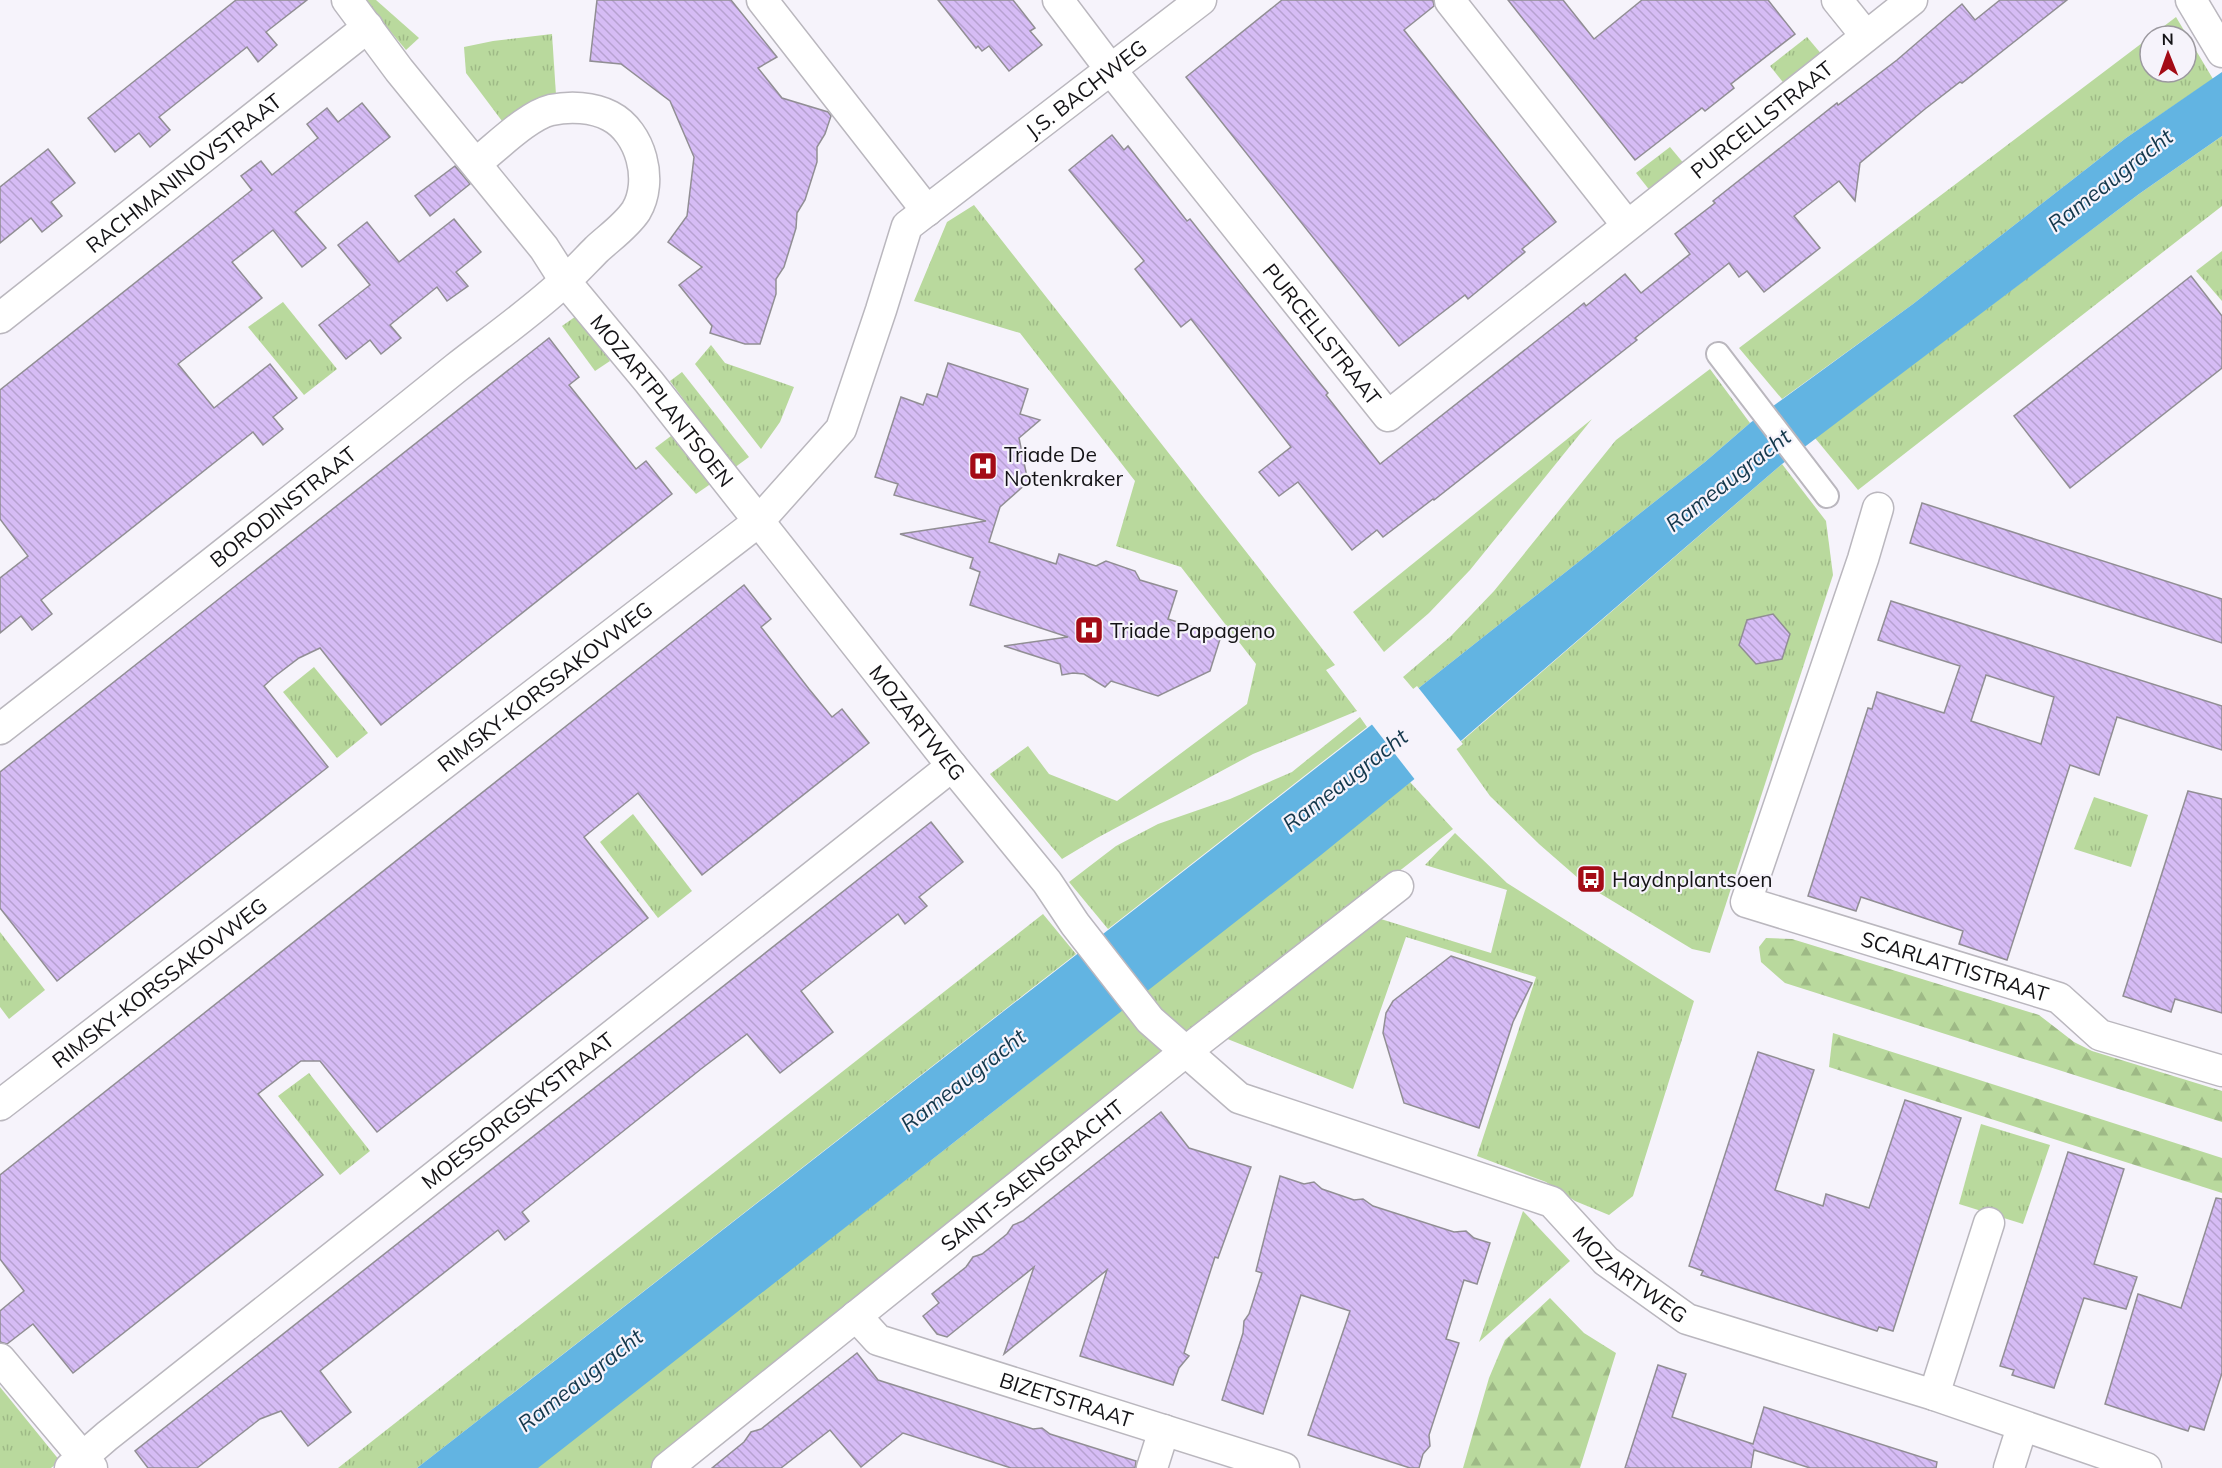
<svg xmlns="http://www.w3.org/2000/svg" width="2222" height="1468" viewBox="0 0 2222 1468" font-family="Mulish,sans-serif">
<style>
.grass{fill:url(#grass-tufts)}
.forest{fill:url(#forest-firs)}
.water{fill:#62b4e2}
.pier{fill:#f6f3fb}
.building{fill:url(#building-back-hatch);stroke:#918e94;stroke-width:1.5;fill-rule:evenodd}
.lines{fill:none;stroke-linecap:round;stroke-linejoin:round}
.pedestrian-casing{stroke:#bab7be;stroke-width:26}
.minor-casing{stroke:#bab7be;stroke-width:33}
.pedestrian{stroke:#fff;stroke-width:22}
.minor{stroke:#fff;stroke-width:30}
.labels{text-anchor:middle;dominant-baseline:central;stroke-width:4.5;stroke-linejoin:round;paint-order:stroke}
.street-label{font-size:21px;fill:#141316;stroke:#f6f3fb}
.poi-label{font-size:21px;fill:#141316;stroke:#f6f3fb;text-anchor:start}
.water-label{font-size:22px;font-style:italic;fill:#13374b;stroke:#f6f3fb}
</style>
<defs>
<pattern id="grass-tufts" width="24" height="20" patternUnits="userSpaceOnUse" patternTransform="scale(1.5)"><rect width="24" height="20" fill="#b9d99d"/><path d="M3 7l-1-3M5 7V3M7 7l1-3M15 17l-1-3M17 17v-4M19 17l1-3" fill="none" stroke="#9eb986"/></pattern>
<pattern id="forest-firs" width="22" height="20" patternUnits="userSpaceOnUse" patternTransform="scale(1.5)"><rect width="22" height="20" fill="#b9d99d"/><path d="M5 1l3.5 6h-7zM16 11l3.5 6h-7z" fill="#9eb986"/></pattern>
<pattern id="building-back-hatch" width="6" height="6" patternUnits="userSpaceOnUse" patternTransform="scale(1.5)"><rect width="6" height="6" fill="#d6bcf5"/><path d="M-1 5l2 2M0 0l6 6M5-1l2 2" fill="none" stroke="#b7a1d1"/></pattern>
</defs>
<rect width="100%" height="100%" fill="#f6f3fb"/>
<g class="grass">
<path d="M364,0h12l43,38 -13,12z"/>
<path d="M2176,17l37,62 -87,59 -213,166 -131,95 -43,-51 411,-311v35h36v-36h-35z"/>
<path d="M552,34l4,61 -51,30 -39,-52 -2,-26 29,-6z"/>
<path d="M1807,37l16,19 -37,30 -16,-20z"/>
<path d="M2222,136v70l-364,284 -43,-52 324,-244z"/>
<path d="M1670,147l15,18 -34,27 -15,-19z"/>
<path d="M974,205l361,460 -9,5 31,41 -104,43 -156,84 -35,21 -72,-85 38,-28 21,28 68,27 130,-97 9,-40 -75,-97 -65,-21 19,-65 -115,-148 -106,-32 33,-79z"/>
<path d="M2222,251v50l-26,-30z"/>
<path d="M283,302l54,67 -33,26 -56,-68z"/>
<path d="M579,314l31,47 -15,10 -33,-45z"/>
<path d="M711,345l14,18 69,24 -14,35 -19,27 -66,-85z"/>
<path d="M1710,369l40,54 -45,39 -290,229 -12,-14 48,-41 43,-45 122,-151z"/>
<path d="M682,372l67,85 -15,11 -64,-87z"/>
<path d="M1592,419l-122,151 -41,43 -45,39 -31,-40z"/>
<path d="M671,436l41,47 -16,11 -41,-46z"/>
<path d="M1782,464l44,57 7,54 -123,378 -18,-4 -106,-64 -47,-41 -49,-48 -35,-49z"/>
<path d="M314,667l54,66 -31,25 -54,-66z"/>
<path d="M1360,717l7,10 -259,202 -39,-47 47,-36 42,-22 72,-25 62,-27z"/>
<path d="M1410,782l43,47 -323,253 -479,386h-117l432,-335z"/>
<path d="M2094,797l54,18 -17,52 -57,-18z"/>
<path d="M633,814l59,77 -34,27 -58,-76z"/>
<path d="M1455,833l52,50 187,118 -61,195 -24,19 -34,-14 -29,-19 -69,-26 59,-179 -130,-40 -53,152 -128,-51 146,-122 120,37 16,-63 -82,-25z"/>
<path d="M1043,914l33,40 -659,514h-79z"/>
<path d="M0,932l45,58 -36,29 -9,-12z"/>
<path d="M309,1073l61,78 -30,24 -62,-79z"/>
<path d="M1981,1124l69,21 -27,79 -64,-20z"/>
<path d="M1523,1211l47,50 -91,81z"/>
<path d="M0,1387l60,74 -9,7h-51z"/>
</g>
<g class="forest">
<path d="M1766,938l26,1 247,76 35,27 18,9 130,40v31l-437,-139 -24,-21 -2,-15z"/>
<path d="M1833,1033l389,125v35l-393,-126z"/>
<path d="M1550,1298l34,35 32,20 -36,115h-117l26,-90 16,-38z"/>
</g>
<path class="water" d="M2222,72v64l-83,58 -357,270 -327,282 -134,109 -783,613h-121l998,-777 290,-229 45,-39 163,-119 213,-166z"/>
<path class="pier" d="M1417,686l46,58 -47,37 -46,-59z"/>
<g class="building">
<path d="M236,0h71l-41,32 11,13 -19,17 -11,-15 -88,70 11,13 -20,17 -11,-14 -24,19 -27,-34z"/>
<path d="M597,0h134l46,57 -19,11 24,30 46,14 3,4 -6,18 -8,13v15l-12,38 -8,13 -1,15 -12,39 -8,12v15l-16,50h-15l-35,-11 2,-7 -33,-41 23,-18 -34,-25 19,-26 7,-59 -24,-56 -49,-37 -31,-3z"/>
<path d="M938,0h75l22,28 -5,3 12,14 -33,26 -20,-25 -7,5 -4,-5 -2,2z"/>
<path d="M1282,0h151l1,6 -30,24 152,192 -34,27 3,3 -57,47 -3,-4 -66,51 -213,-269z"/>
<path d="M1508,0h55l31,39 48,-39h126l27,34 -64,50 3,4 -29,23 -3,-3 -67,52z"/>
<path d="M2000,0h67l-105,83 -2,-1 -35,27 -65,54 -5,38 -16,-20 -45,35 26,32 -56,44 -17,-21 -8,6 -10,-14 -94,75 2,2 -203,160 -1,-1 -50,38 -6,-7 -25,20 -54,-68 -19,14 -20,-24 32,-25 -100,-128 -10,8 -46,-58 9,-8 -75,-91 43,-35 12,15 4,-4 59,75 3,-2 129,163 9,11 -2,2 54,69 193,-152 11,-9 2,3 39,-32 16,19 49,-39 -15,-20 40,-31 -2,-2 124,-98 1,2 59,-45 65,-56 13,16z"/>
<path d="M362,103l28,34 -95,75 31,36 -24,19 -29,-37 -41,32 30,36 -84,66 36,44 56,-44 27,34 -24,19 10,12 -20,16 -10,-13 -212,168 11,14 -20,16 -11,-14 -21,17v-55l28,-22 -28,-37v-129l252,-200 -11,-14 20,-15 11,14 46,-37 -11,-14 20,-16 11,14z"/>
<path d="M48,149l27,34 -24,19 11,14 -20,16 -11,-14 -31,25v-56z"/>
<path d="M455,166l15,18 -40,32 -15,-20z"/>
<path d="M454,219l27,33 -25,20 12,14 -21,15 -10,-14 -47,38 11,13 -20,16 -11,-14 -24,19 -27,-34 51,-40 -32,-40 29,-23 32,40z"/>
<path d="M2191,276l31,40v52l-152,120 -56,-72z"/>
<path d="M549,338l30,39 -10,8 67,84 10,-8 26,33 -291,231 -61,-77 -21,10 -25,19 -10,9 64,81 -271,214 -57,-73v-136z"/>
<path d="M948,363l80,26 -8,25 20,6 -21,18 9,44 -28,25 -11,35 67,22 3,-10 37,12 10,-5 29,10 5,9 37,11 -9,28 53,17 -11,35 -52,25 -47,-15 -6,6 -21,-13 -11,-1 -11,2 -2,-11 -56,-18 64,-9 -98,-32 10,-33 -10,-4 3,-10 -73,-24 86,-13 -92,-26 4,-11 -23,-7 26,-80 22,8 4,-11 10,3z"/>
<path d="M1922,503l300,96v44l-312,-100z"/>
<path d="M744,585l27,34 -10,8 48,62 23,28 10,-8 27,34 -167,132 -64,-82 -54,44 64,81 -271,214 -57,-71h-19l-43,33 65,81 -250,198 -40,-49 -26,20 -7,-2v-31l24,-20 -24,-32v-84z"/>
<path d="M1891,601l331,105v44l-105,-33 -18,58 -29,-10 -63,195 -48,-16 4,-13 -102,-34 -5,14 -48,-15 60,-188 4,1 5,-17 67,21 16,-47 -82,-26zM1986,675l68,22 -13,47 -70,-23z"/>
<path d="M1773,614l17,20 -8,25 -26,5 -17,-19 8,-25z"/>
<path d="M2188,791l34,8v214l-47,-14 -4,13 -48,-16z"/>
<path d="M931,822l32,40 -44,35 8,9 -22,18 -7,-10 -97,77 32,41 -53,41 -33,-39 -46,35 -179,143 7,9 -24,19 -7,-10 -178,141 31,41 -43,34 -27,-35 -21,8 -63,49h-49l-13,-17z"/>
<path d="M1451,956l81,27 -19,39 -34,106 -75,-25 -21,-70 3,-20 7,-12z"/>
<path d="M1758,1052l56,18 -39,120 48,16 3,-12 43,14 36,-108 56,18 -68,213 -14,-4 -2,4 -176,-56 2,-4 -14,-5z"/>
<path d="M1161,1112l28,36 62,19 -33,91 -3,-1 -31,96 5,3 -10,12 -6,17 -93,-29 27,-86 -103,84 30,-87 -87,70 -10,-3 -14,-18 16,-13 -7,-9 34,-27 7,-10 9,-3 25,-20 6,-9 10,-4z"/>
<path d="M2068,1152l56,17 -30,95 43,13 -11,32 -42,-11 -30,90 -42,-13 2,-5 -14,-4z"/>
<path d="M1280,1176l24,8 10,-2 8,7 32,11 9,-1 10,7 81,26 12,-1 8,7 16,5 -13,41 -13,-4 -18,59 13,4 -30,92 1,11 -7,8 -4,14h-9l-102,-33 42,-124 -49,-16 -38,119 -41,-14 21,-67 1,-12 5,-7 13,-41 -6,-2z"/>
<path d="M2216,1198l6,1v174l-18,57 -14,-4 -2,5 -83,-27 33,-110 43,14z"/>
<path d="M857,1353l21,27 155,49 9,-1 8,6 86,27 -1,7h-124l-108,-35 -42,34 -31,-37 -49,38h-69l32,-26 7,-10 10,-3z"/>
<path d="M1658,1365l28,9 -14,43 81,27 11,-37 173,55 -1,6h-126l-56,-18 -3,18h-126z"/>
</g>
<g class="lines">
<g class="pedestrian-casing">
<path id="pedestrian" d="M1718,354l109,142"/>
</g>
<g class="minor-casing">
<g id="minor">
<path id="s1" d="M347,0l52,70 145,178 21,33 84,101 303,384 95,116 28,42 75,96 89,78 313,104 54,59 81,58 247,76 212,73"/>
<path d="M762,0l165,211"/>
<path id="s2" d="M1058,0l53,70 277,346 524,-416"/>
<path d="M1837,0l29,36"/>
<path d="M2191,0l31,52"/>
<path d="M1450,1l177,224"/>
<path id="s3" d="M0,318l368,-291"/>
<path id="s4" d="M1878,508l-15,51 -117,343 313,96 41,37 122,36"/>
<path id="s5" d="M0,729c153,-119 305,-239 456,-361 37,-29 76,-56 110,-88 11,-10 21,-21 31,-31 13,-12 29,-23 39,-38 18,-30 5,-79 -26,-95 -17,-9 -40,-10 -59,-6 -24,6 -54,37 -75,53"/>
<path id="s6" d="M0,1105l758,-583 83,-93 40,-119 26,-84 294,-226"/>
<path id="s7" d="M856,1316l22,24 406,128"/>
<path d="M0,1359l92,109"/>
<path d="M1934,1395l55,-172"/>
<path id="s8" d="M70,1468l37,-32c281,-225 564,-446 845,-670"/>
<path id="s9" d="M667,1468l518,-416 213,-166"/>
<path d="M1152,1468l12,-38"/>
<path d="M2009,1468l13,-41"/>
</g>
</g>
<use href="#pedestrian" class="pedestrian"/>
<use href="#minor" class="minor"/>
</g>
<defs>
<g id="hospital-square" transform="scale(1.5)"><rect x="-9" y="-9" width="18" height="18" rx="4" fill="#a40b16" stroke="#f6f3fb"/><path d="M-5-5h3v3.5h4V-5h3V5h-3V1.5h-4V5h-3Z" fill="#fff"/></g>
<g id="bus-square" transform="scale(1.5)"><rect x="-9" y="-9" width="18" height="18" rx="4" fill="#a40b16" stroke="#f6f3fb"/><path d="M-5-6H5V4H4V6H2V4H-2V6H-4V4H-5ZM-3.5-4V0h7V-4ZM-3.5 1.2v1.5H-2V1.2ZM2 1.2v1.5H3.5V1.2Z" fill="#fff"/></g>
</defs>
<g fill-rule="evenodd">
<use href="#hospital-square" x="983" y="466"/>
<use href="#hospital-square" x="1089" y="630"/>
<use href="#bus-square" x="1591" y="879"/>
</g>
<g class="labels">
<g class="street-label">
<text stroke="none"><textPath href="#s6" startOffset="1520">J.S. BACHWEG</textPath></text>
<text stroke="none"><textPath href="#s2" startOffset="1008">PURCELLSTRAAT</textPath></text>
<text stroke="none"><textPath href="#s3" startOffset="234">RACHMANINOVSTRAAT</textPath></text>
<text stroke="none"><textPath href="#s2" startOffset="426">PURCELLSTRAAT</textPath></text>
<text stroke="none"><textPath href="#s1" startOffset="510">MOZARTPLANTSOEN</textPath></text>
<text stroke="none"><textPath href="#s5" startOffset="360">BORODINSTRAAT</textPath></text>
<text stroke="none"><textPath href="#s6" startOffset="687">RIMSKY-KORSSAKOVWEG</textPath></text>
<text stroke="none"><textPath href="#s1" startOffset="921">MOZARTWEG</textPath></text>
<text stroke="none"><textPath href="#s4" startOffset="634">SCARLATTISTRAAT</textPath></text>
<text stroke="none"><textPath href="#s6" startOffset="201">RIMSKY-KORSSAKOVWEG</textPath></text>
<text stroke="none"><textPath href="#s8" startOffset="573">MOESSORGSKYSTRAAT</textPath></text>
<text stroke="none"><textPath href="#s9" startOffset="468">SAINT-SAENSGRACHT</textPath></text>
<text stroke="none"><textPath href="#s1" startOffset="1854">MOZARTWEG</textPath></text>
<text stroke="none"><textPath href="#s7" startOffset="230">BIZETSTRAAT</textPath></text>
</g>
<g class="poi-label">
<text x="1004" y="454">Triade De<tspan x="1004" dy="24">Notenkraker</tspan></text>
<text x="1110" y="630">Triade Papageno</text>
<text x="1612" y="879">Haydnplantsoen</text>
</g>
<g class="water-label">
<text transform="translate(2110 180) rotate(-38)">Rameaugracht</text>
<text transform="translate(1728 480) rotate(-38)">Rameaugracht</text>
<text transform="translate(1345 780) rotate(-38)">Rameaugracht</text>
<text transform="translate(963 1080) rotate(-38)">Rameaugracht</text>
<text transform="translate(580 1380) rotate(-38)">Rameaugracht</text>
</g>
</g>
<g transform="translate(2168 54) rotate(359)"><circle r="28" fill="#f6f3fb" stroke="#9c999f" stroke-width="1.5"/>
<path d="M0-4.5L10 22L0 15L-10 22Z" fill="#a40b16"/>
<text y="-9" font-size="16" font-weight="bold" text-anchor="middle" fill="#141316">N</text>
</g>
</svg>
